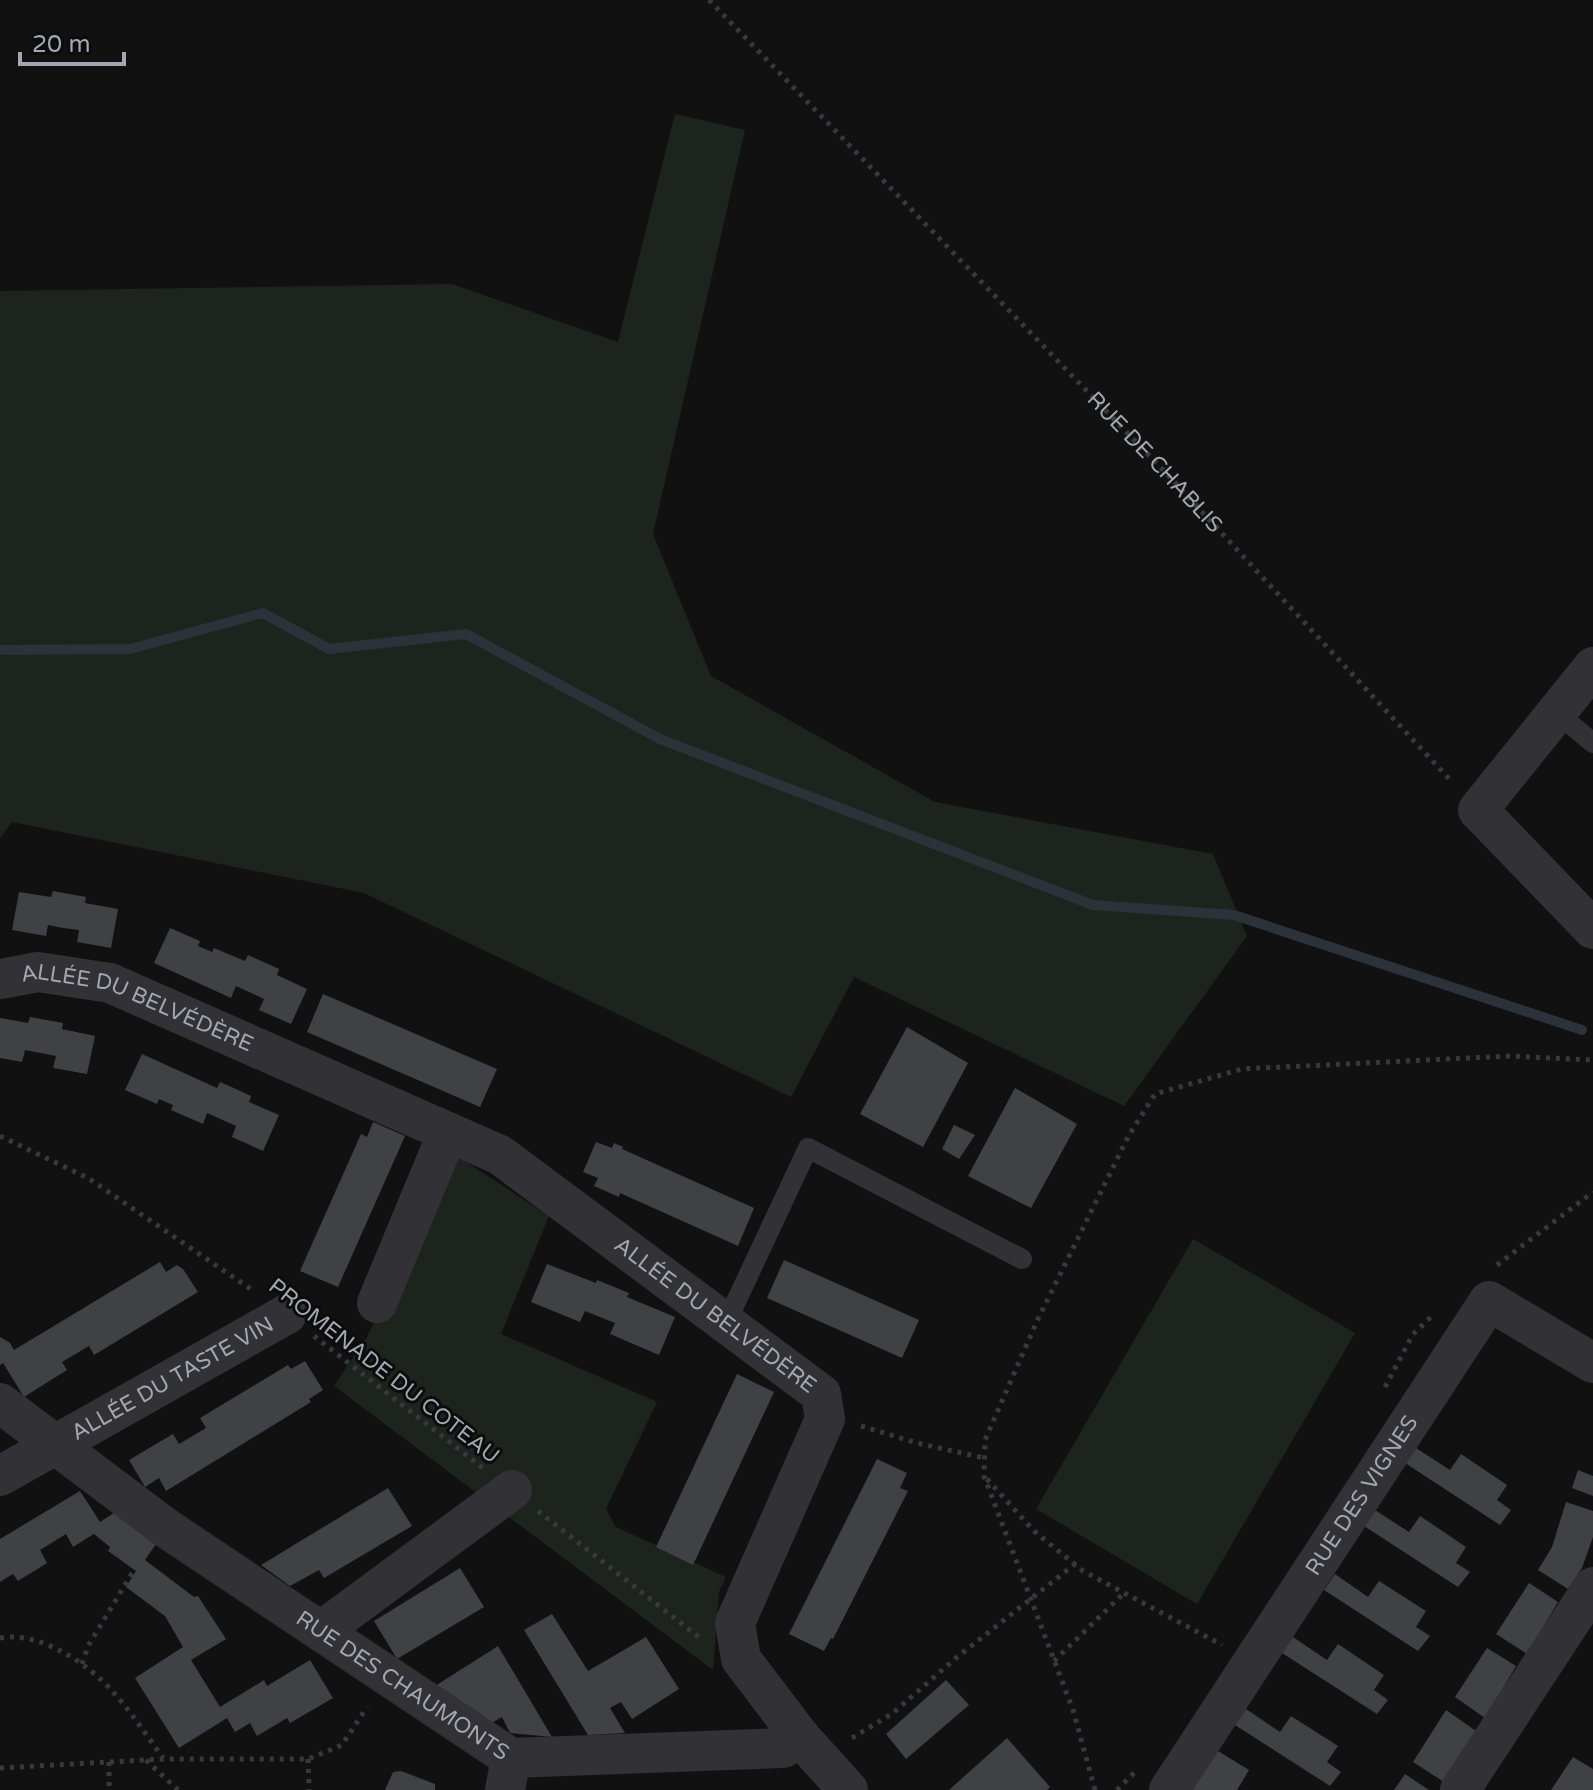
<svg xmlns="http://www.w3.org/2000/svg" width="1593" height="1790" viewBox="0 0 1593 1790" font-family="'Varela Round',sans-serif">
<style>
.green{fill:#1d241e}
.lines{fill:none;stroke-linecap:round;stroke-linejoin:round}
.stream{stroke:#2c3239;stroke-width:10}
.building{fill:#404145}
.path{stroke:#38393d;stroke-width:5;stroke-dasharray:4 6;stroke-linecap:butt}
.lane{stroke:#323236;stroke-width:20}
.street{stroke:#323236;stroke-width:40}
.labels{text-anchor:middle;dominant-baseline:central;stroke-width:6;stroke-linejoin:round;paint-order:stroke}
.street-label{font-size:22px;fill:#a4a6b1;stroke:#0c0c0d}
</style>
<rect width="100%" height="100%" fill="#111112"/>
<g class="green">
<path d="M675,114l70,16 -92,404 58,142 224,126 278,52 34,82 -123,170 -270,-129 -63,120 -427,-204 -352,-71 -12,16v-547l452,-7 166,58z"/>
<path d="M457,1156l92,60 -48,118 156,68 -51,107 10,18 110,50 -7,15 -6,78 -379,-284 33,-49z"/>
<path d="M1193,1239l162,94 -158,271 -161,-95z"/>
</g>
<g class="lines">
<path class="stream" d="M0,650l130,-1 133,-36 66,36 137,-15 194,105 433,166 141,10 348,115"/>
</g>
<g class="building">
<path d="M53,891l33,6 -1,6 33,6 -7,39 -34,-6 2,-12 -16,-2 -15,-3 -2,11 -34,-6 7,-38 32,5z"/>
<path d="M170,928l30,13 -2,5 14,6 2,-4 31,13 3,-6 31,14 -2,6 30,14 -16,35 -32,-14 5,-11 -28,-13 -5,12 -77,-35z"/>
<path d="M323,994l174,75 -17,38 -173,-75z"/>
<path d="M30,1017l33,6 -1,6 33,7 -8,38 -34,-6 3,-12 -31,-6 -3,12 -22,-4v-40l28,5z"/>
<path d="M907,1027l61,36 -45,84 -63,-33z"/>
<path d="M142,1054l75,34 3,-6 16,7 15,7 -2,6 30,13 -16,36 -31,-14 4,-11 -29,-13 -4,11 -32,-14 2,-5 -14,-6 -2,5 -32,-14z"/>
<path d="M1015,1088l62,36 -46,84 -63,-32z"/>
<path d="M373,1122l32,14 -67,151 -38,-16 61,-137 6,3z"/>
<path d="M954,1125l21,10 -16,24 -17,-10z"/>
<path d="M596,1142l16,6 2,-5 9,4 -1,2 132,59 -16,38 -118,-53 -1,4 -25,-11 4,-8 -15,-6z"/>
<path d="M784,1260l135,60 -17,38 -135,-60z"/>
<path d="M160,1262l6,10 11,-7 6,4 15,23 -104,63 -5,-9 -27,16 5,8 -43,27 -21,-34 -3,2v-28l10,6 4,7z"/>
<path d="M547,1264l49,19 1,-3 32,13 -2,4 48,20 -16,38 -49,-21 5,-11 -30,-12 -5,11 -49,-20z"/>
<path d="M305,1361l18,29 -14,9 2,3 -145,89 -7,-13 -14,9 -16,-27 44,-26 6,10 27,-16 -6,-10 88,-53 3,4z"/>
<path d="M737,1374l37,18 -81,173 -37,-18z"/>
<path d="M1416,1448l34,22 11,-16 46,31 -10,15 14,10 -11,15 -95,-62z"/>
<path d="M877,1459l30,14 -7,15 8,3 -75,148 -2,-1 -7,13 -35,-17z"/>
<path d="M1578,1470l15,6v20l-21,-8z"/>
<path d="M388,1488l24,38 -88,52 -5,-8 -29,16 -29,-21z"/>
<path d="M80,1491l20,31 17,-11 41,30 -13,19 49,37 4,-1 28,43 -35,21 29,47 44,-27 3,6 43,-26 23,38 -43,25 -3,-5 -30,18 -7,-13 -15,9 -8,-14 -48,30 -44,-70 48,-31 -18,-31 -39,-29 10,-16 -28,-20 2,-4 -16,-13 -21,13 -7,-13 -26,16 7,13 -29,18 -5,-7 -13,8v-43z"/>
<path d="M1566,1502l27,9v26l-11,31 -14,21 -30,-19 14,-23z"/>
<path d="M1375,1510l34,22 11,-16 46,31 -10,16 14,9 -12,15 -94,-61z"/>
<path d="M460,1568l24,39 -87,52 -23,-38z"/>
<path d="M1335,1574l33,23 11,-16 47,30 -10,16 14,9 -12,15 -94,-61z"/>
<path d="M1529,1583l29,19 -31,52 -31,-20z"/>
<path d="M552,1614l36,57 58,-34 33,52 -47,30 -11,-17 -11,6 15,25 -37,2 -64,-105z"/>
<path d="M1293,1637l34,23 11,-16 46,31 -10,15 14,10 -11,14 -95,-61z"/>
<path d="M498,1646l54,91 -42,-4 -8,-16 -14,8 -56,-37z"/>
<path d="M1487,1648l29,18 -31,52 -30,-21z"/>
<path d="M946,1680l23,25 -63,54 -20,-25z"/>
<path d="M1246,1709l34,23 11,-16 47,30 -11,16 14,10 -11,14 -95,-61z"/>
<path d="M1446,1710l30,21 -32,51 -31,-20z"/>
<path d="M1007,1738l43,49 -3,3h-98z"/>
<path d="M1218,1751l31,19 -12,20h-45z"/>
<path d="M1573,1757l20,12v21h-42z"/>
<path d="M401,1771l34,13v6h-50l8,-18z"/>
<path d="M1405,1774l24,16h-35z"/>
</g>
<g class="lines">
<g class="path">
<path id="s1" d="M709,0l458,474 285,308"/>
<path d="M0,1136l88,42 167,114"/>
<path d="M1497,1265l96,-73"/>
<path d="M314,1336l169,132"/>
<path d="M1385,1387l28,-53 19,-18"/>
<path d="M861,1426l56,17 67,15"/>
<path d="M987,1479l47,52 49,40 139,74"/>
<path d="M538,1511l162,127"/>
<path d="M0,1638c40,-7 89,26 114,55 18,20 33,43 49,65"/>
<path d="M1054,1661l71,-69"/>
<path d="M82,1664l6,-18 46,-76"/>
<path d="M852,1738l41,-25 63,-55 119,-94"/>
<path d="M308,1759l1,31"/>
<path d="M146,1760l32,30"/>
<path d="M109,1762v28"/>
<path d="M0,1768l163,-9h145l34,-14 25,-38"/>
<path d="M1095,1790l-22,-80 -89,-234 1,-36 52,-119 92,-186 26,-41 87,-25 267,-13 84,4"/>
<path d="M1117,1790l19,-19"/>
</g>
<g class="lane">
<path d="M1556,712l37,31"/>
<path d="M726,1323l82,-175 214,111"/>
</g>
<g class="street">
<path d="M1593,667l-115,143 115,119"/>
<path id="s2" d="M0,979l38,-7 72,11 390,172 321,239 4,25 -90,204 6,36 60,79 47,52"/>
<path d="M377,1303l71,-171"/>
<path id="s3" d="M0,1403l166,125 345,230 272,-10 18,-10"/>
<path id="s4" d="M0,1476l287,-162"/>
<path d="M321,1631l191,-141"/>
<path d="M505,1790l6,-32"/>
<path id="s5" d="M1169,1790l320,-489 104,62"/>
<path d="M1460,1790l133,-203"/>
</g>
</g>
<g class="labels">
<g class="street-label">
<text stroke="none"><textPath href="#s1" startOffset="642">RUE DE CHABLIS</textPath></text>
<text stroke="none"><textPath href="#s2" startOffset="144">ALLÉE DU BELVÉDÈRE</textPath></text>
<text stroke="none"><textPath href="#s2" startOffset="806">ALLÉE DU BELVÉDÈRE</textPath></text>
<text transform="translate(384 1371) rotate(38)">PROMENADE DU COTEAU</text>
<text stroke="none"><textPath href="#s4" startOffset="198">ALLÉE DU TASTE VIN</textPath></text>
<text stroke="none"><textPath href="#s5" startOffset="352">RUE DES VIGNES</textPath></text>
<text stroke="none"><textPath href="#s3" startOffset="492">RUE DES CHAUMONTS</textPath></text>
</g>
</g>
<path d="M20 52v12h104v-12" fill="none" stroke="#a4a6b1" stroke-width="4"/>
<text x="32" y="52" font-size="24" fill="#a4a6b1" stroke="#0c0c0d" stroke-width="6" paint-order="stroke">20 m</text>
</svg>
